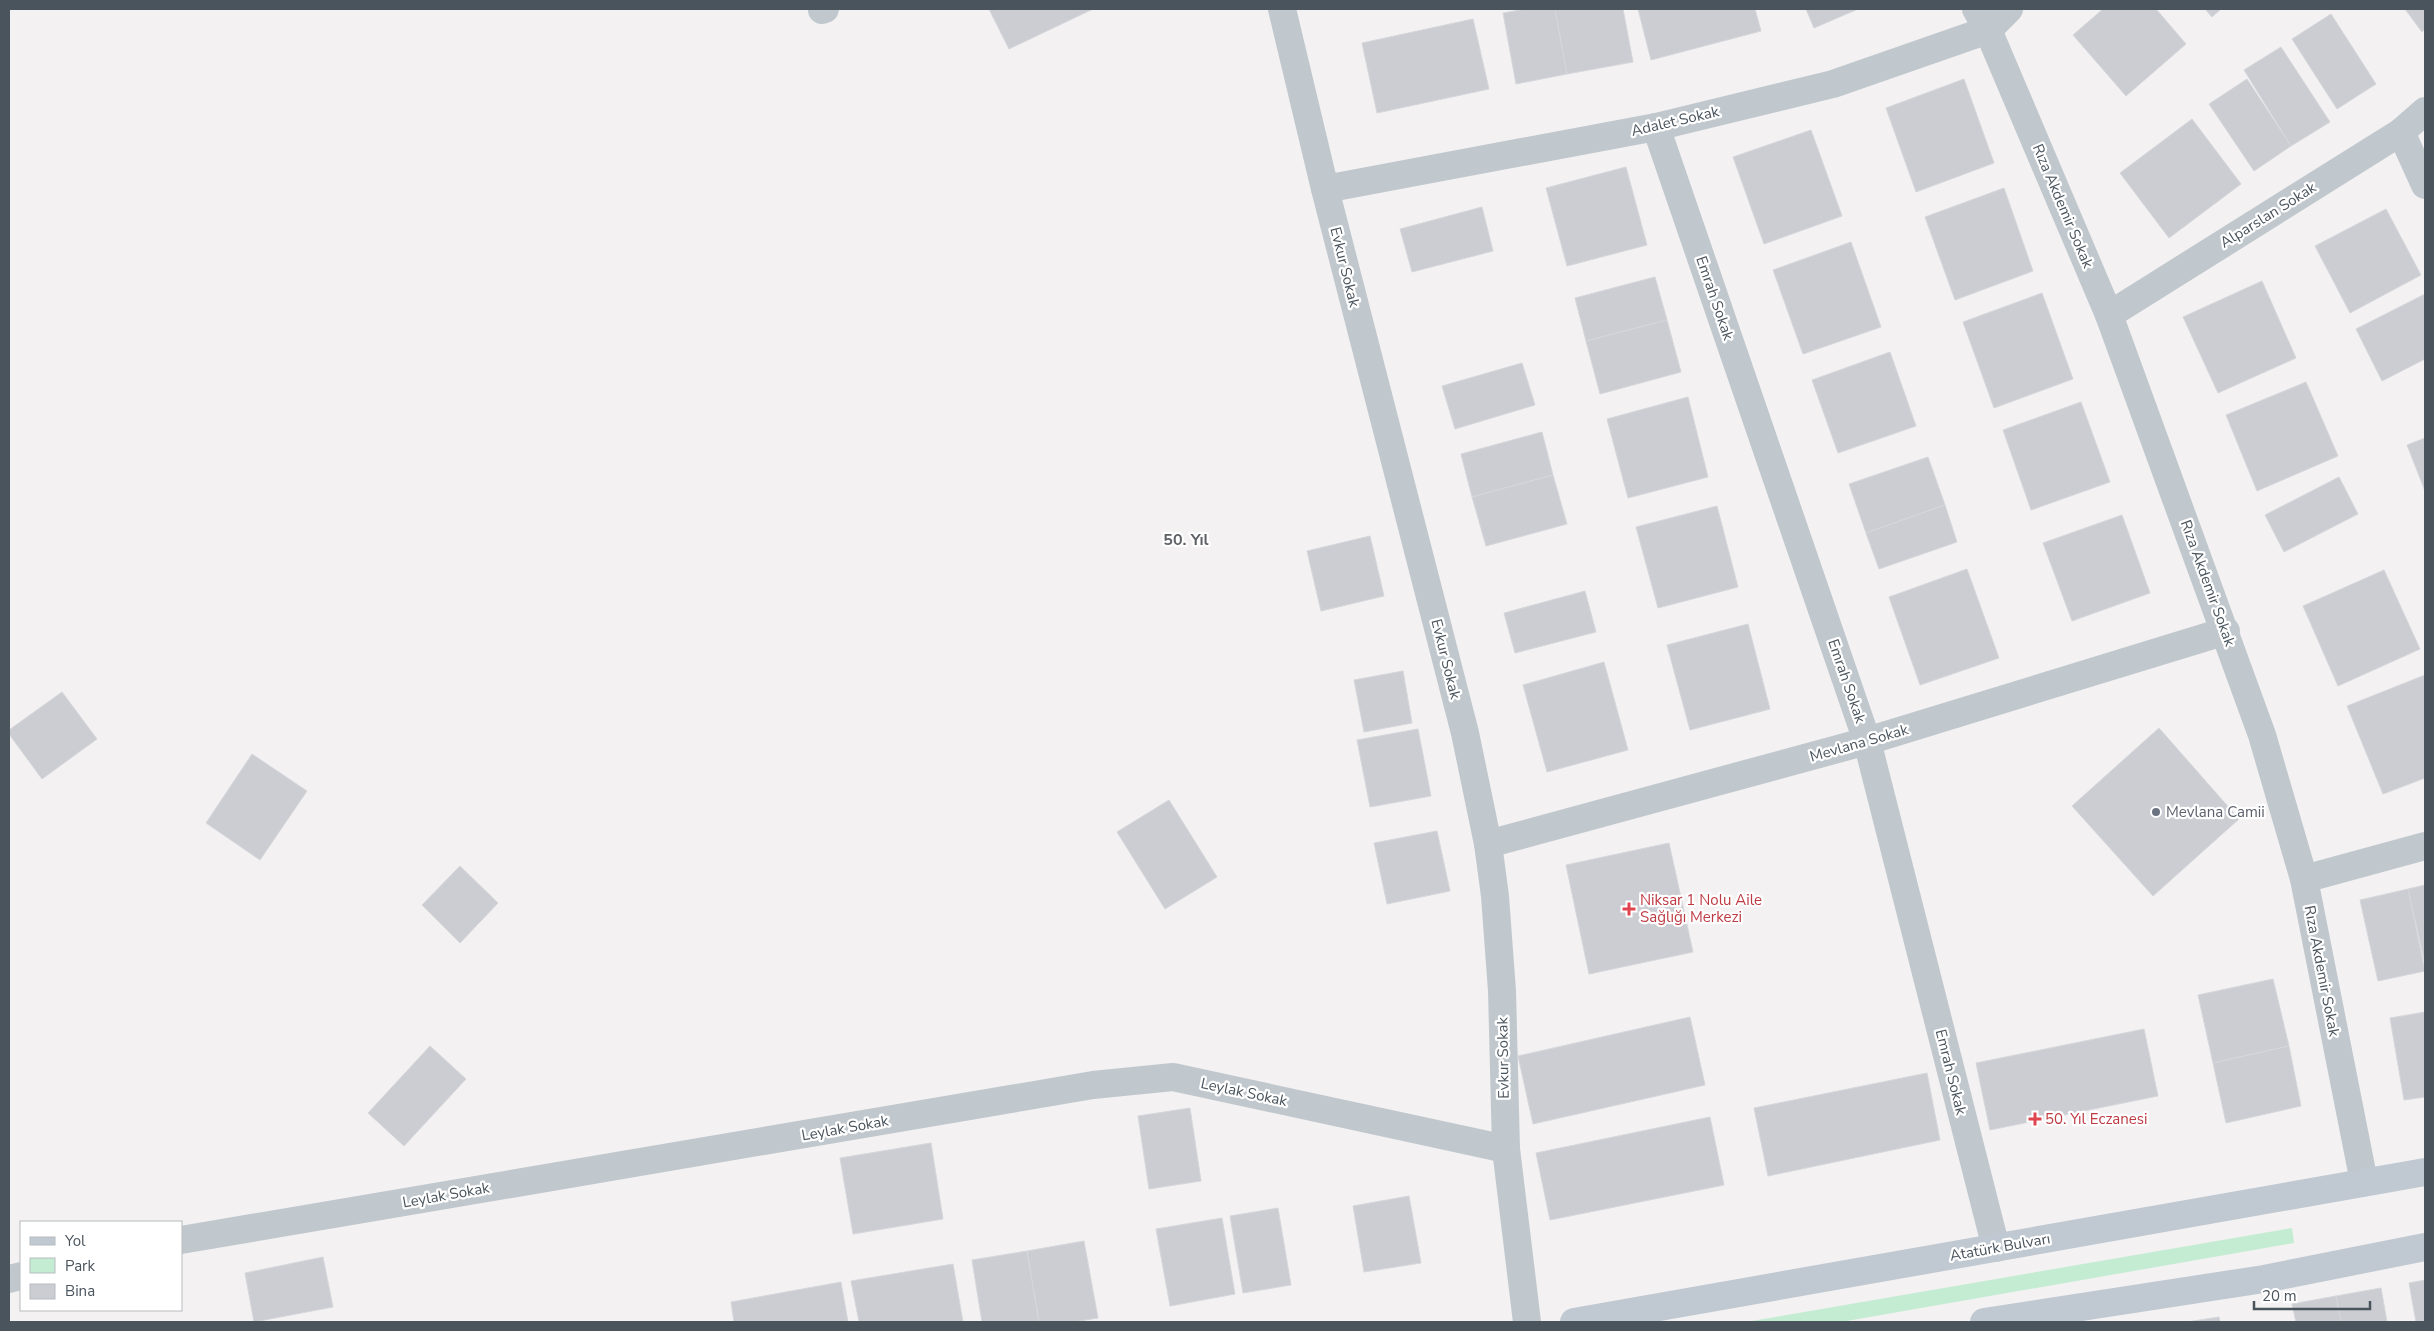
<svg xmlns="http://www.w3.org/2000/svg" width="2434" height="1331" viewBox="0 0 2434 1331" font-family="'Nunito Sans',sans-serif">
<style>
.green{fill:#c3ecd3}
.building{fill:#cbcdd3;stroke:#d5d7db}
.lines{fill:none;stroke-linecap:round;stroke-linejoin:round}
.street{stroke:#c0c8ce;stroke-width:28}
.secondary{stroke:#c0c9d2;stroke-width:28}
.worship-dot{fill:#6b7280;stroke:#fff;stroke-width:2}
.health-dot{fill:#e0444e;stroke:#fff;stroke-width:2}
.labels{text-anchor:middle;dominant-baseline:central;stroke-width:4.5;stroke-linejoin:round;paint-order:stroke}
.street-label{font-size:15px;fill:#4a545d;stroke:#fff}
.worship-label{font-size:15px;fill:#5b616d;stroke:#fff;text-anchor:start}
.health-label{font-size:15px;fill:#be3a42;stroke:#fff;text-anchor:start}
.neighbourhood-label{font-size:16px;font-weight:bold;fill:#5d6165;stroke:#fff}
</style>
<rect width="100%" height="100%" fill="#f3f1f1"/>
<path class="green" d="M2292,1228l2,15 -453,79h-95z"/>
<g class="building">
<path d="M989,9h104l-84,40z"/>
<path d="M1526,9h29l12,65 -51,10 -13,-71z"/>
<path d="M1555,9h68l10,53 -66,12z"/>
<path d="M1638,9h117l6,22 -110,29z"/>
<path d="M1806,9h52l-44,19z"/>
<path d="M2103,9h53l30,35 -60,52 -53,-61z"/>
<path d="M2205,9h16l-9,8z"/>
<path d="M2405,9h20v20l-3,3z"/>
<path d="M2331,14l45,70 -39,25 -45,-70z"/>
<path d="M1473,19l16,70 -112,24 -15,-70z"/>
<path d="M2281,47l49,75 -39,24 -47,-76z"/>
<path d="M1964,79l30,84 -78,29 -30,-84z"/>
<path d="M2247,79l44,67 -37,25 -45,-67z"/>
<path d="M2192,119l49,65 -72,54 -49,-65z"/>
<path d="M1811,130l31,86 -78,28 -31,-87z"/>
<path d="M1626,167l21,78 -80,21 -21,-78z"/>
<path d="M2004,188l29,83 -78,29 -30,-83z"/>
<path d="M1482,207l11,44 -81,21 -12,-43z"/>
<path d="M2386,209l35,66 -71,38 -35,-67z"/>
<path d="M1851,242l30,85 -78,27 -30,-84z"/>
<path d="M1655,277l12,43 -81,21 -11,-43z"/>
<path d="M2262,281l34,77 -78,35 -35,-76z"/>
<path d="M2042,293l31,86 -79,29 -31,-86z"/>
<path d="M2425,294v65l-43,22 -26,-52z"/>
<path d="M1667,320l14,52 -81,22 -14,-53z"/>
<path d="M1890,352l26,74 -78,27 -26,-73z"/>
<path d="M1522,363l13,42 -80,24 -13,-43z"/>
<path d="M2306,382l32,74 -81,35 -31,-76z"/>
<path d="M1688,397l20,80 -80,21 -21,-79z"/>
<path d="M2081,402l29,80 -79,28 -28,-80z"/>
<path d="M1542,432l11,43 -81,22 -11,-43z"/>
<path d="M2425,438v53l-18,-46z"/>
<path d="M1928,457l17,48 -79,28 -17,-49z"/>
<path d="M1553,475l14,49 -81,22 -14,-49z"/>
<path d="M2339,477l19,37 -74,38 -19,-37z"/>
<path d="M1945,505l12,37 -78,27 -13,-36z"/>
<path d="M1717,506l21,81 -80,21 -22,-81z"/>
<path d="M2122,515l28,78 -78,28 -29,-78z"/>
<path d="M1370,536l14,60 -63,15 -14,-60z"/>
<path d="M1967,569l32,89 -79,27 -31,-88z"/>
<path d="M2384,570l36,79 -82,37 -35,-80z"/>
<path d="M1585,591l11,41 -81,21 -11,-40z"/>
<path d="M1748,624l22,85 -80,21 -23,-85z"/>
<path d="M1604,662l24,88 -81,22 -24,-87z"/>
<path d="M1403,671l9,52 -48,9 -10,-52z"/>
<path d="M2425,675v103l-42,16 -36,-88z"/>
<path d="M62,692l35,47 -55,40 -33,-45v-4z"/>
<path d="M2159,728l80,91 -86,77 -81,-90z"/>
<path d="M1418,729l13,67 -61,11 -13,-67z"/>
<path d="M252,754l55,37 -47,69 -54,-37z"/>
<path d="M1169,800l48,77 -52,32 -48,-77z"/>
<path d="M1437,831l13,60 -63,13 -13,-61z"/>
<path d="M1669,843l24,109 -104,22 -23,-109z"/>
<path d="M460,866l38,37 -38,40 -38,-38z"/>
<path d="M2425,885v79l-17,-75z"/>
<path d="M2408,889l17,82 -47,10 -18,-81z"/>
<path d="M2273,979l16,67 -76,17 -15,-68z"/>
<path d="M2425,1012v85l-21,3 -14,-82z"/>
<path d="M1690,1017l15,68 -172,39 -15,-68z"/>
<path d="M2144,1029l14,67 -168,34 -14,-67z"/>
<path d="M430,1046l36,33 -62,67 -36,-33z"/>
<path d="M2289,1046l12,60 -75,17 -13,-60z"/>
<path d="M1927,1073l13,67 -172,36 -14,-68z"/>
<path d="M1190,1108l11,73 -52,8 -11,-73z"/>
<path d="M1710,1117l14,68 -174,35 -14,-67z"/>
<path d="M931,1143l12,76 -90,15 -13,-76z"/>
<path d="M1409,1196l12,67 -57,9 -11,-66z"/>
<path d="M1278,1208l13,77 -48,8 -13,-77z"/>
<path d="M1222,1218l13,76 -65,12 -14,-77z"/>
<path d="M1084,1241l14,77 -25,4h-34l-12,-71z"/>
<path d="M1027,1251l12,71h-57l-10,-62z"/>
<path d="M323,1257l10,50 -79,15 -9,-49z"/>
<path d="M953,1264l10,58h-104l-8,-41z"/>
<path d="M2425,1280v42h-9l-7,-39z"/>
<path d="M841,1282l7,40h-114l-3,-20z"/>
<path d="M2381,1288l6,34h-46l-5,-26z"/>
<path d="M2336,1296l5,26h-45l-4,-18z"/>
<path d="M2219,1317l1,5h-33z"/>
</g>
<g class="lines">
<g class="street">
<path d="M1282,9l43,180 140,544 23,111 7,52 7,95 4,158 21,173"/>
<path d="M1976,9l12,21 121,285 153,420 42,144 60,303"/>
<path d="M822,10l3,-1"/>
<path d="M1656,127l211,614 129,507"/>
<path d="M2401,132l24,53"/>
<path d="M1325,189l331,-62 177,-43 155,-54 21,-21"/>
<path d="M2109,315l292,-183 24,-21"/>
<path d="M1488,844l379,-103 359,-110"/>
<path d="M2304,879l121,-33"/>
<path d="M181,1240l912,-155 80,-8 333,72"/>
<path d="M9,1279l12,-3"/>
</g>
<g class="secondary">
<path d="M1574,1322l851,-150"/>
<path d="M1984,1322l280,-43 161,-32"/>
</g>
</g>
<circle class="worship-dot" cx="2156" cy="812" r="5"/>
<g class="health-dot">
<path d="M1626.5 901.5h5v5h5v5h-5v5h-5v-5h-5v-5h5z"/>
<path d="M2032.5 1111.5h5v5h5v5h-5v5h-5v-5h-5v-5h5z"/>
</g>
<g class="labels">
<g class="street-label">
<text transform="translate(1675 121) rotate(-13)">Adalet Sokak</text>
<text transform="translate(2063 206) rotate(67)">Rıza Akdemir Sokak</text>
<text transform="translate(2268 215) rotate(-32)">Alparslan Sokak</text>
<text transform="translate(1345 267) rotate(76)">Evkur Sokak</text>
<text transform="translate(1715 298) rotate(71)">Emrah Sokak</text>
<text transform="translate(2208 583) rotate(70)">Rıza Akdemir Sokak</text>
<text transform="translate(1446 659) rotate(76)">Evkur Sokak</text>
<text transform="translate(1847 681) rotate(71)">Emrah Sokak</text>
<text transform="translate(1859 743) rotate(-16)">Mevlana Sokak</text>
<text transform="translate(2322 971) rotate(79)">Rıza Akdemir Sokak</text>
<text transform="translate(1503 1058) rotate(-91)">Evkur Sokak</text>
<text transform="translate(1951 1072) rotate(76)">Emrah Sokak</text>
<text transform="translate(1244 1092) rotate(12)">Leylak Sokak</text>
<text transform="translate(845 1128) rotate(-10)">Leylak Sokak</text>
<text transform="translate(446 1195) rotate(-10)">Leylak Sokak</text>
<text transform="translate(2000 1247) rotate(-10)">Atatürk Bulvarı</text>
</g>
<g class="worship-label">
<text x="2166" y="812">Mevlana Camii</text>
</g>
<g class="health-label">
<text x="1640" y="900">Niksar 1 Nolu Aile<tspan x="1640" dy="17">Sağlığı Merkezi</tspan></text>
<text x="2045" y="1119">50. Yıl Eczanesi</text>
</g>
<g class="neighbourhood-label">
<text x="1186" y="540">50. Yıl</text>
</g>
</g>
<rect width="2434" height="1331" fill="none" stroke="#4a545d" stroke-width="20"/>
<rect x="20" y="1221" width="162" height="90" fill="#ffffff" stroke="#b7bbbe"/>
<rect x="30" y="1237" width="25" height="8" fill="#c0c9d2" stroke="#b7bbbe"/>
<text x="65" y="1246" font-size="15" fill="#4a545d">Yol</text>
<rect x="30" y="1258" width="25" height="15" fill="#c3ecd3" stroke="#b7bbbe"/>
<text x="65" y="1271" font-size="15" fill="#4a545d">Park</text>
<rect x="30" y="1284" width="25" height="15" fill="#cbcdd3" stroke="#b7bbbe"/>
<text x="65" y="1296" font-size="15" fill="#4a545d">Bina</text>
<path d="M2254 1301v8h116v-8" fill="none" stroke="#4a545d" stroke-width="2.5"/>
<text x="2262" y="1301" font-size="15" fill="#4a545d" stroke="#ffffff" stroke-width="4" paint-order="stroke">20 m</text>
</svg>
